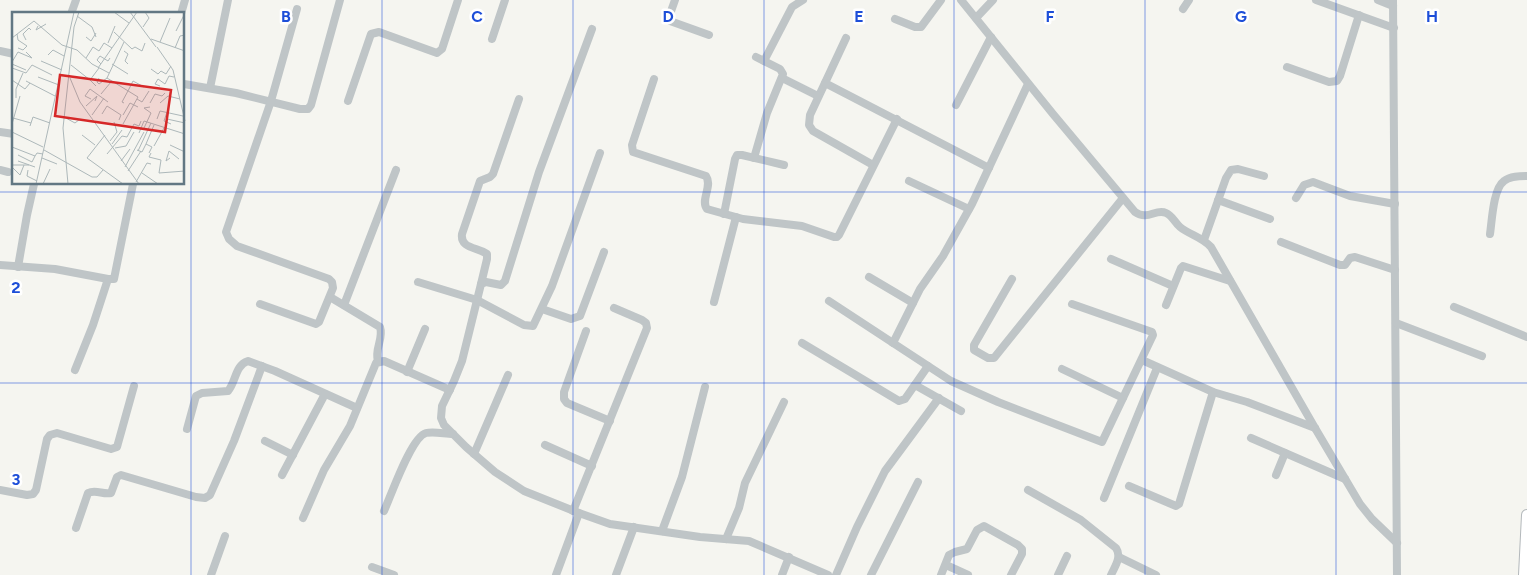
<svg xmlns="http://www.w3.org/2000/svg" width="1527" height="575" viewBox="0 0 1527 575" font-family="Figtree,sans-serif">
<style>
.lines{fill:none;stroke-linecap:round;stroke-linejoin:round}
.major-casing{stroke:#b3b8bb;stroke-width:12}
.minor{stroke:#bfc5c7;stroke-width:8}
.major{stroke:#fff;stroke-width:10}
.grid{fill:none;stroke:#1d4ed8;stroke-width:1;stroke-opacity:0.55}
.inset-road{fill:none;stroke:#adb8ba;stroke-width:1}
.view{fill:#d62828;fill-opacity:0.15;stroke:#d62828;stroke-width:2.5}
.inset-edge{fill:none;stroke:#627783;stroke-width:2.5}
.grid-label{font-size:16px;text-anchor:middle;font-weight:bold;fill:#1d4ed8;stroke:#fff;stroke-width:5;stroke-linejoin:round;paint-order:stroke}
</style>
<rect width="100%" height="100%" fill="#f5f5f0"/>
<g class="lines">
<g class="major-casing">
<path id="major" d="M1524,575l3,-60"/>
</g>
<g class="minor">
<path d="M675,0l-6,17 1,4 39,14"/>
<path d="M961,0l92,114 82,98c13,9 21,-4 31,1 6,2 9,10 14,14 10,8 22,10 31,20l104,181 45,76 12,15 25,24"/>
<path d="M1316,0l78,28"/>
<path d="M1378,0l15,6"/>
<path d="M1393,0l4,575"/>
<path d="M1183,9l6,-9"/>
<path d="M71,14l5,-14"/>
<path d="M181,14l4,-14"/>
<path d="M976,18l17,-18"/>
<path d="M895,19l20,8h6l20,-27"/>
<path d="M592,29l-53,143 -34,109 -4,4 -15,-3 -5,2 -19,77 -8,20 -12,25 -1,12 3,7 22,22 29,25 29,19 55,22 31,11 90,13 49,4 79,34"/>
<path d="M846,38l-36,77 -1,10 4,6 60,34"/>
<path d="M492,39l13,-39"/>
<path d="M0,51l14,3"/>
<path d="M764,61l28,-54 11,-7"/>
<path d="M1287,67l42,15 8,-1 3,-5 19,-61"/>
<path d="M782,78l36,18"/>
<path d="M654,79l-22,66 1,7 73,24c7,10 -6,24 1,33l36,10 59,7 32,11h3l2,-2 58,-116"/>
<path d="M825,83l164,85"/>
<path d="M184,84l52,9 64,16h8l3,-4 29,-105"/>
<path d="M210,88l18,-88"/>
<path d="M348,101l23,-67 8,-2 58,21 5,-4 16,-49"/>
<path d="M956,105l35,-68"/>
<path d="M0,132l14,2"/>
<path d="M754,158l13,-45 16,-39 -3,-5 -24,-12"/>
<path d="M0,170l8,2"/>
<path d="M909,181l60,28"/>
<path d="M1296,198l8,-13 9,-3 37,14 45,8"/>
<path d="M1218,200l52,19"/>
<path d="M724,214l11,-55 2,-4h5l42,10"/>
<path d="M1490,234c2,-13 3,-45 14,-53 6,-5 16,-5 23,-5"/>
<path d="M1204,240l22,-62 5,-8 7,-1 26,7"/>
<path d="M1281,242l59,23h5l5,-7 5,-1 40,13"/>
<path d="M1111,259l62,27"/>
<path d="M0,265l55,4 53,10h6l19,-95"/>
<path d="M18,267l9,-52 7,-31"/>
<path d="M869,277l44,26"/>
<path d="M1012,279l-38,66v5l14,8h6l129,-160"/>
<path d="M418,282l59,18 47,25 9,1 19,-40 48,-133"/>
<path d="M481,284l6,-25v-5c-9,-7 -27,-5 -25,-20l18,-53 10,-4 3,-3 26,-75"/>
<path d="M330,297l50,30c4,12 -6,22 -2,34"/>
<path d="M829,301l122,80 47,21 104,40 51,-107 -1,-3 -80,-28"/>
<path d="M714,302l22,-85"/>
<path d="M260,304l56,20 3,-2 14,-34 -1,-6 -3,-3 -92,-33 -8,-7 -3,-7 45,-131 26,-92"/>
<path d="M344,305l52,-135"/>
<path d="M1166,305l15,-37 2,-2 47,15"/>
<path d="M1454,307l73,30"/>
<path d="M542,309l29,10 9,-3 24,-64"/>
<path d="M1396,323l86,33"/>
<path d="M586,331l-22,61v7l3,4 43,18"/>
<path d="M802,343l97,58 6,-2 23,-33"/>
<path d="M893,343l27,-54 23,-33 29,-52 56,-120"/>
<path d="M1142,360l71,32 34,10 68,26"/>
<path d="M1062,369l61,29"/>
<path d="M75,370l18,-45 15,-46"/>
<path d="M407,372l18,-43"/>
<path d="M915,385l46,26"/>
<path d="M187,429l9,-33 6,-3 26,-2c8,-9 7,-26 20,-30l27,10 82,37"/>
<path d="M1251,438l94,41"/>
<path d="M265,441l28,14"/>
<path d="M545,445l47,21"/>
<path d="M474,454l34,-79"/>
<path d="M282,475l43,-81"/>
<path d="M1276,475l9,-22"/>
<path d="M1129,486l47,20 3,-2 34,-112"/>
<path d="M0,490l27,5 6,-1 3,-4 11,-51 3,-4 7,-2 54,16 6,-2 17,-61"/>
<path d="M1028,490l53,30 35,28c6,9 -1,18 -5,27"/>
<path d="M1104,498l53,-130"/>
<path d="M384,511c7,-15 27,-74 42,-78 8,-2 19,1 27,1"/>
<path d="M573,511l74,-183 -1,-5 -4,-3 -28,-12"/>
<path d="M303,518l21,-48 26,-44 26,-63 8,-2 66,29"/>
<path d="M76,528l12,-35c8,-4 15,2 23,0l6,-16 4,-2 75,22 9,1 5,-3 24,-54 28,-75"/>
<path d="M662,531l20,-54 23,-90"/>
<path d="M726,539l13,-31 6,-25 39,-81"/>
<path d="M1119,557l37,18"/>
<path d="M946,565l22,10"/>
<path d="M372,567l22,8"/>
<path d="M211,575l14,-39"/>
<path d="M556,575l23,-62"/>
<path d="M616,575l18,-48"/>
<path d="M782,575l7,-18"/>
<path d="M836,575l21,-48 28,-56 54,-73"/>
<path d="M871,575l47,-93"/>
<path d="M941,575l8,-20 6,-3 12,-3 10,-19 7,-4 34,19 4,4v5l-11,21"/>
<path d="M1058,575l9,-19"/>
</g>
<use href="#major" class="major"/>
</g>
<path class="grid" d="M191,0v575M382,0v575M573,0v575M764,0v575M954,0v575M1145,0v575M1336,0v575M0,192h1527M0,383h1527"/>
<g transform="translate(12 12)">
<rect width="172" height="172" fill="#f5f5f0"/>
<path class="inset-road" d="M102,0l15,11M118,0l26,35M65,4l15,11 4,10M26,14l-2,4 10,-6M131,15l6,-9 -4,-6M164,19l8,-16M102,20l18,17 3,-2 7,4 3,-8M5,22l1,6 9,6 -4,4 -5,-2M74,25l5,4 5,-8M0,26l22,-17 28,24 15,5 15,14 17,9M139,27l34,12M14,28l-3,-6 6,-6 2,2M148,30l10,-24M96,31l7,-17M145,35l16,23 12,51M163,36l5,-12 5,-1M112,39l4,3 -3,7 3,3M36,43l5,-5 11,6M74,46l7,-11 6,4 5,-8 8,5M29,49l21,9M0,50l6,-10 14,6 -6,-6M0,52l14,6M89,52l-4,-4 3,-4 8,5 2,-3M100,52l16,10M59,53l19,15M0,56l14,5 6,-8 20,10M86,56l39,-56M139,57l7,5 3,-3 5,3 5,-8M26,65l21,8M58,66l10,24 59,82M87,66l-2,4 2,2 8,-6M0,68l13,9 5,-6M14,69l29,15M84,74l-6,-6 9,-12M148,74l-5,-2 3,-5 7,5 4,-8 5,1M117,77l4,-8 11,6M89,82l10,-12M4,86v-9l7,-16M79,87l-6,-3 5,-7 18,13M125,87l5,3 7,-11M112,91l-2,-1 7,-13M138,91l5,-9 7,2 3,-3M148,91l8,-7 12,3M74,94l11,-10 -2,5M155,100l-3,9 7,3M90,102l5,-8 14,9 -2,5M80,103l12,-17M111,103l7,-12 8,4M52,105l11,6 5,-4M1,106l18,5M145,107l3,-8 23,5M155,107l18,4M0,112l8,-28M111,112l15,-27 -31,-19 17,-36M18,114l3,-9 17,6M132,116l7,-15 -7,-5 6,-1M0,120l31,15M127,121l5,-12 41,13M70,123l13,10M93,123l-18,23 36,26M98,129l7,-9 -3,-10M100,132l10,-14M134,132l8,-19M158,133l15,7M142,134l10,-18M0,135l23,9 2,-3 6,1M103,136l11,-2 8,-14M32,138l48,27h5l6,-7M125,138l5,2 4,-8 6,3 -3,6M126,139l13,-28M139,141l-2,4 12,3 -2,13 26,-2M95,142l15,-18 5,1 7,-13 5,2 2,-5M6,143l14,7 3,-6M30,146l15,6M158,146l-4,3 3,-10 10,8M6,149l17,6M109,149l9,-12M1,153h16M113,155l19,-35M1,156l7,7 4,-10M16,158l-1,6 10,5M116,159l13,-20M130,161l16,11M124,170l11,-19 4,1M24,172l38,-172M31,172l7,-15M56,172l-5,-56 11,-101 5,-15"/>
<path class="view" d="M48,63l111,15 -6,42 -110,-16z"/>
<rect width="172" height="172" class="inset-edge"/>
</g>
<g class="grid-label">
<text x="286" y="22">B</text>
<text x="477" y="22">C</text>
<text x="668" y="22">D</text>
<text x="859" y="22">E</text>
<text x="1050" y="22">F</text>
<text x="1241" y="22">G</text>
<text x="1432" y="22">H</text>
<text x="16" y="293">2</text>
<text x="16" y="485">3</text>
</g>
</svg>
